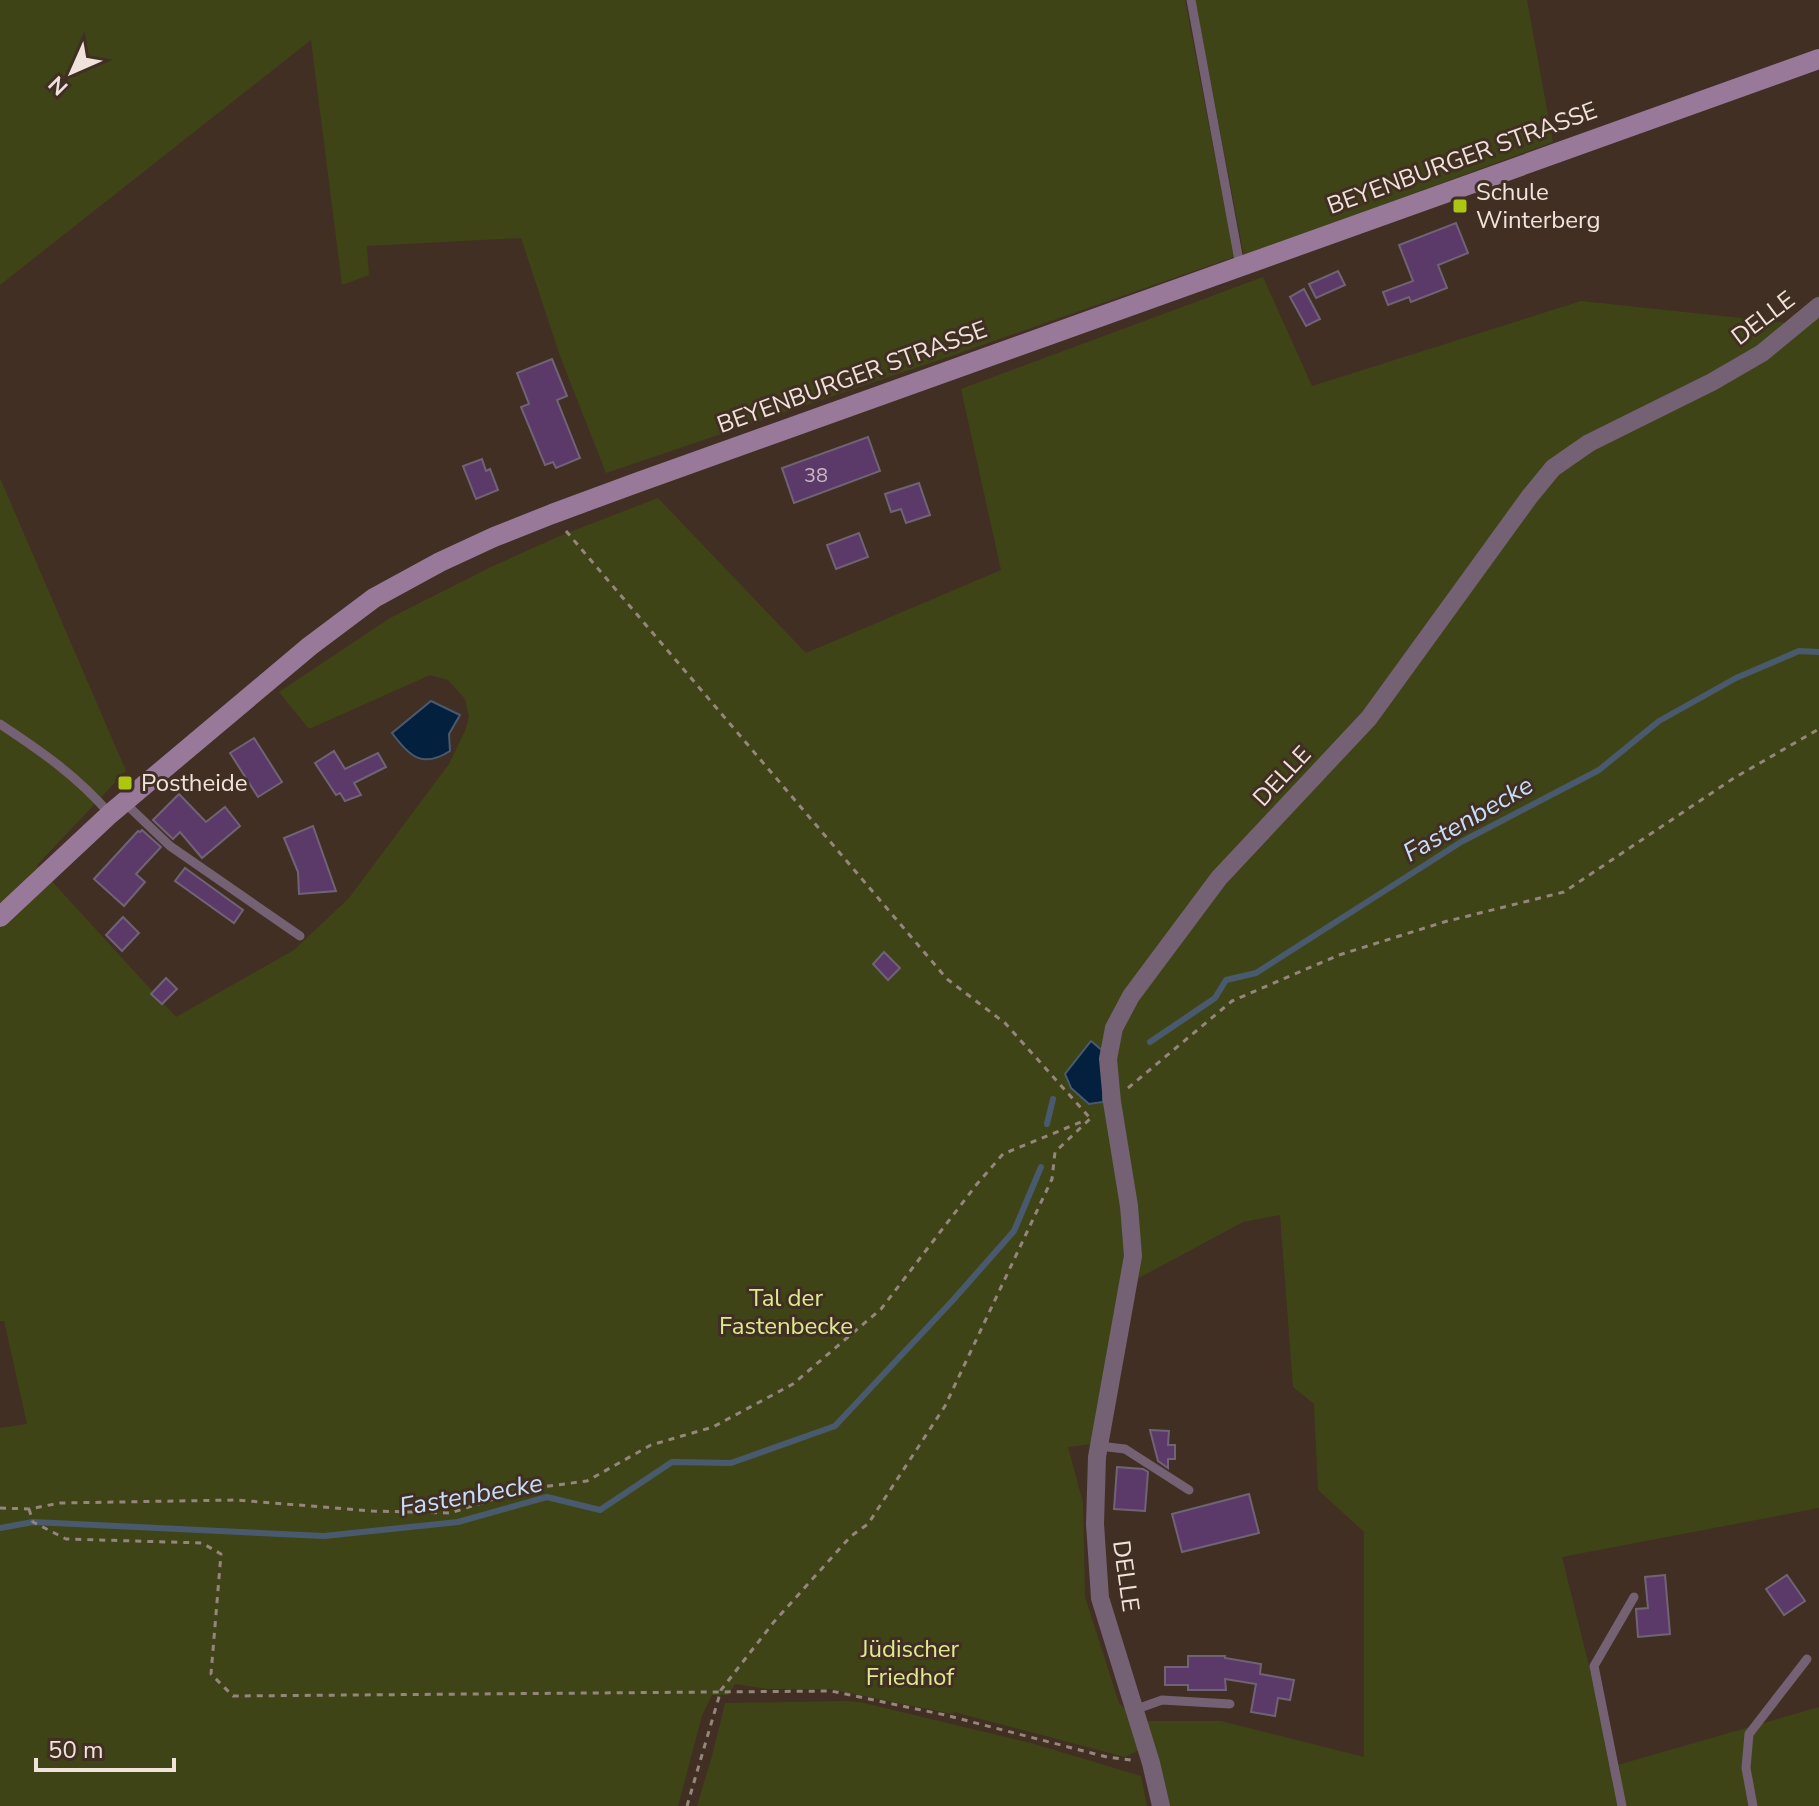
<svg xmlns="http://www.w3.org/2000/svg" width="1819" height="1806" viewBox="0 0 1819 1806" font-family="'Nunito Sans',sans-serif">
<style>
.green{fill:#3f4417}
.water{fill:#04203f;stroke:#4a5a6e;stroke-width:2}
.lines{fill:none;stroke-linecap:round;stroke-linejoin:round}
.stream{stroke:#4a5a6e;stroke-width:6}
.building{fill:#5b3a69;stroke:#706376;stroke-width:2}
.path{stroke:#95867c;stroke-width:3;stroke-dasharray:6 6;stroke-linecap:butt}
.service{stroke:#746174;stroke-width:9}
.minor{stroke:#746174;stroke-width:18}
.secondary{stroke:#987999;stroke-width:20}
.poi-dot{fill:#acc612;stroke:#412f23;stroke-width:3}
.labels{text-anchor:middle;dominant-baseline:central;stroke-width:6;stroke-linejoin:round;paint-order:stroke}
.number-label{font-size:20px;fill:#cab9be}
.street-label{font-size:24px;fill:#efe3db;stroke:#412f23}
.poi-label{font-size:24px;fill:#efe3db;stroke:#412f23;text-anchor:start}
.park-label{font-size:24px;fill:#deea8f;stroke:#412f23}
.water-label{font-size:26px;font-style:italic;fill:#c7defa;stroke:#412f23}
</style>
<rect width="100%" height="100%" fill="#412f23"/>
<g class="green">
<path d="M0,0h1185l49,257 -280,98 -348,118 -46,-117 -39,-118 -154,8 2,29 -27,10 -31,-245 -311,245z"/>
<path d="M1195,0h332l26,142 -309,114z"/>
<path d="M1263,277l49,109 269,-85 206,22 32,-28v1213l-257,49 52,209 205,-59v99h-661l-21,-85h84l143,36v-225l-46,-42 -4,-86 -21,-17 -13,-172 -37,7 -119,64 -30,158 -26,3 15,56 2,94 34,106 7,7 13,40 -14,7 -171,-45 -1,2 -123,-25h-63l-32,-5 -7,11h-16l-10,21 -24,90h-678v-378l27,-4 -23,-103h-4v-843l126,293 -89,94 139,152 118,-67 55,-52 100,-134 16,-33 4,-14 -4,-18 -17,-19 -18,-5 -121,54 -30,-37 111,-74 101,-51 71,-32 96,-37 148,155 195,-83 -40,-181z"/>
<path d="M847,1701l13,1 171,41 110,33 6,30h-450l15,-50 13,-53z"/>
</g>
<g class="water">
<path d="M431,701l29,14 -11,19 1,17c-28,18 -41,5 -58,-18z"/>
<path d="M1091,1041l13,11 -1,50 -14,2 -18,-16 -6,-14z"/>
</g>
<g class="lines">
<g class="stream">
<path d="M1150,1042l65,-44 11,-18 30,-7 205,-131 138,-72 60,-49 77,-43 63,-27 20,1"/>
<path d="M1047,1124l6,-25"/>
<path d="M0,1528l33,-6 291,14 134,-14 89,-25 53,13 72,-48 59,1 104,-37 119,-127 60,-68 27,-64"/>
</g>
</g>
<g class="building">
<path d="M1456,223l12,30 -30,12 9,23 -36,14 -2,-5 -21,8 -5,-13 30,-11 -14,-36z"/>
<path d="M1338,271l7,14 -29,13 -7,-14z"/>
<path d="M1304,289l16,30 -14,7 -16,-29z"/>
<path d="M552,359l15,37 -10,4 23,58 -24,10 -3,-6 -8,3 -24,-58 8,-3 -12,-31z"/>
<path d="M868,437l12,34 -86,32 -12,-35z"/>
<path d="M482,459l4,12 4,-2 8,21 -22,9 -13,-33z"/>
<path d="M919,483l11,32 -24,8 -5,-14 -10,3 -6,-18z"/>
<path d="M859,533l9,24 -32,12 -9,-24z"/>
<path d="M254,738l28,44 -24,15 -28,-44z"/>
<path d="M334,751l11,18 33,-16 8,14 -32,16 7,12 -16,6 -5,-8 -4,2 -21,-32z"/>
<path d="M179,794l27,28 19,-15 15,19 -38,32 -22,-26 -7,7 -20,-19z"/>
<path d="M313,826l23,65 -37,3 -1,-22 -14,-34z"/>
<path d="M142,830l19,17 -25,27 9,8 -21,24 -30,-27 44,-48 2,1z"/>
<path d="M185,868l58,42 -9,13 -59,-42z"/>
<path d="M123,917l16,16 -17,18 -16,-16z"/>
<path d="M884,952l16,16 -12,12 -15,-16z"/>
<path d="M166,978l11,11 -15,15 -11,-10z"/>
<path d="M1150,1430l19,1 -1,14h7v14h-7v9l-10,-7z"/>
<path d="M1117,1467l26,2 5,3 -3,39 -31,-2z"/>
<path d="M1249,1494l10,39 -77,19 -10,-38z"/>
<path d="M1665,1575l5,59 -32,3 -2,-28 12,-1 -3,-31z"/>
<path d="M1787,1575l18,26 -21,14 -18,-26z"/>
<path d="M1188,1656h37v2l36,6 -1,10 34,6 -4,20 -12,-2 -3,18 -24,-4 5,-28 -31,-5 1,11h-38v-5h-23v-18h23z"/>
</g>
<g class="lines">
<g class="path">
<path d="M566,531l381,448 58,44 85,95"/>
<path d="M1128,1088l104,-87 107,-46 105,-33 120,-30 170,-114 85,-49"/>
<path d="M0,1508l29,1 31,-6 176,-3 136,11 78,2 76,-24 61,-8 64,-36 62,-18 80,-43 88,-75 96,-125 26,-30 83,-34"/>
<path d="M29,1509l4,13 33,17 136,4 19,11 -10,120 22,22 598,-5 114,24 162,42 24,3"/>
<path d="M687,1806l34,-116 52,-67 78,-87 17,-12 77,-118 107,-227 3,-27 39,-37"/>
</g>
<g class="service">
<path d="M1191,0l49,266"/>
<path d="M0,724c41,27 77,52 110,90"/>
<path d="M125,803l45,43 130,90"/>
<path d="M1099,1446l26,3 64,41"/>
<path d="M1134,1710l28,-10 68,4"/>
<path d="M1622,1806l-28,-140 40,-69"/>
<path d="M1753,1806l-7,-38 3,-34 58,-75"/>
</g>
<path class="minor" d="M1161,1806l-10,-43 -51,-165 -5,-74 2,-67 36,-201 -4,-50 -17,-104 -4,-43 6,-31 17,-32 88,-118 150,-160 161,-222 23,-28 36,-25 123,-61 50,-29 57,-47"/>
<path class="secondary" d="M0,917l110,-103 200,-168 64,-48 66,-36 54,-25 58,-23 84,-31 1183,-424"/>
</g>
<g class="poi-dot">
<rect x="1452" y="198" width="16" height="16" rx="4"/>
<rect x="117" y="775" width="16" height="16" rx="4"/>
</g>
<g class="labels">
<g class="number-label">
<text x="816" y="475">38</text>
</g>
<g class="street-label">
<text transform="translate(1462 158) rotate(-20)">BEYENBURGER STRASSE</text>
<text transform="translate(1763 318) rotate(-37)">DELLE</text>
<text transform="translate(852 377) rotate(-20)">BEYENBURGER STRASSE</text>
<text transform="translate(1282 776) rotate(-47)">DELLE</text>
<text transform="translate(1126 1576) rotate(82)">DELLE</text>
</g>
<g class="poi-label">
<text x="1476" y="192">Schule<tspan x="1476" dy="28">Winterberg</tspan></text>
<text x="141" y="783">Postheide</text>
</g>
<g class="park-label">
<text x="786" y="1298">Tal der<tspan x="786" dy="28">Fastenbecke</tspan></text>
<text x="910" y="1649">Jüdischer<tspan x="910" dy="28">Friedhof</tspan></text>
</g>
<g class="water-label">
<text transform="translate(1468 819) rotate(-30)">Fastenbecke</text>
<text transform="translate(471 1495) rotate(-10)">Fastenbecke</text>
</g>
</g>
<g transform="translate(72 72) rotate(225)" stroke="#412f23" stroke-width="6" paint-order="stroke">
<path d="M0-6L14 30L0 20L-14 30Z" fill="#efe3db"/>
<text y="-12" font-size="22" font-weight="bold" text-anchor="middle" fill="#efe3db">N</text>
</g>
<path d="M36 1758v12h138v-12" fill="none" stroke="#efe3db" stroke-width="4"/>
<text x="48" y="1758" font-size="24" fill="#efe3db" stroke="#412f23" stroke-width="6" paint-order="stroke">50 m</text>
</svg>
